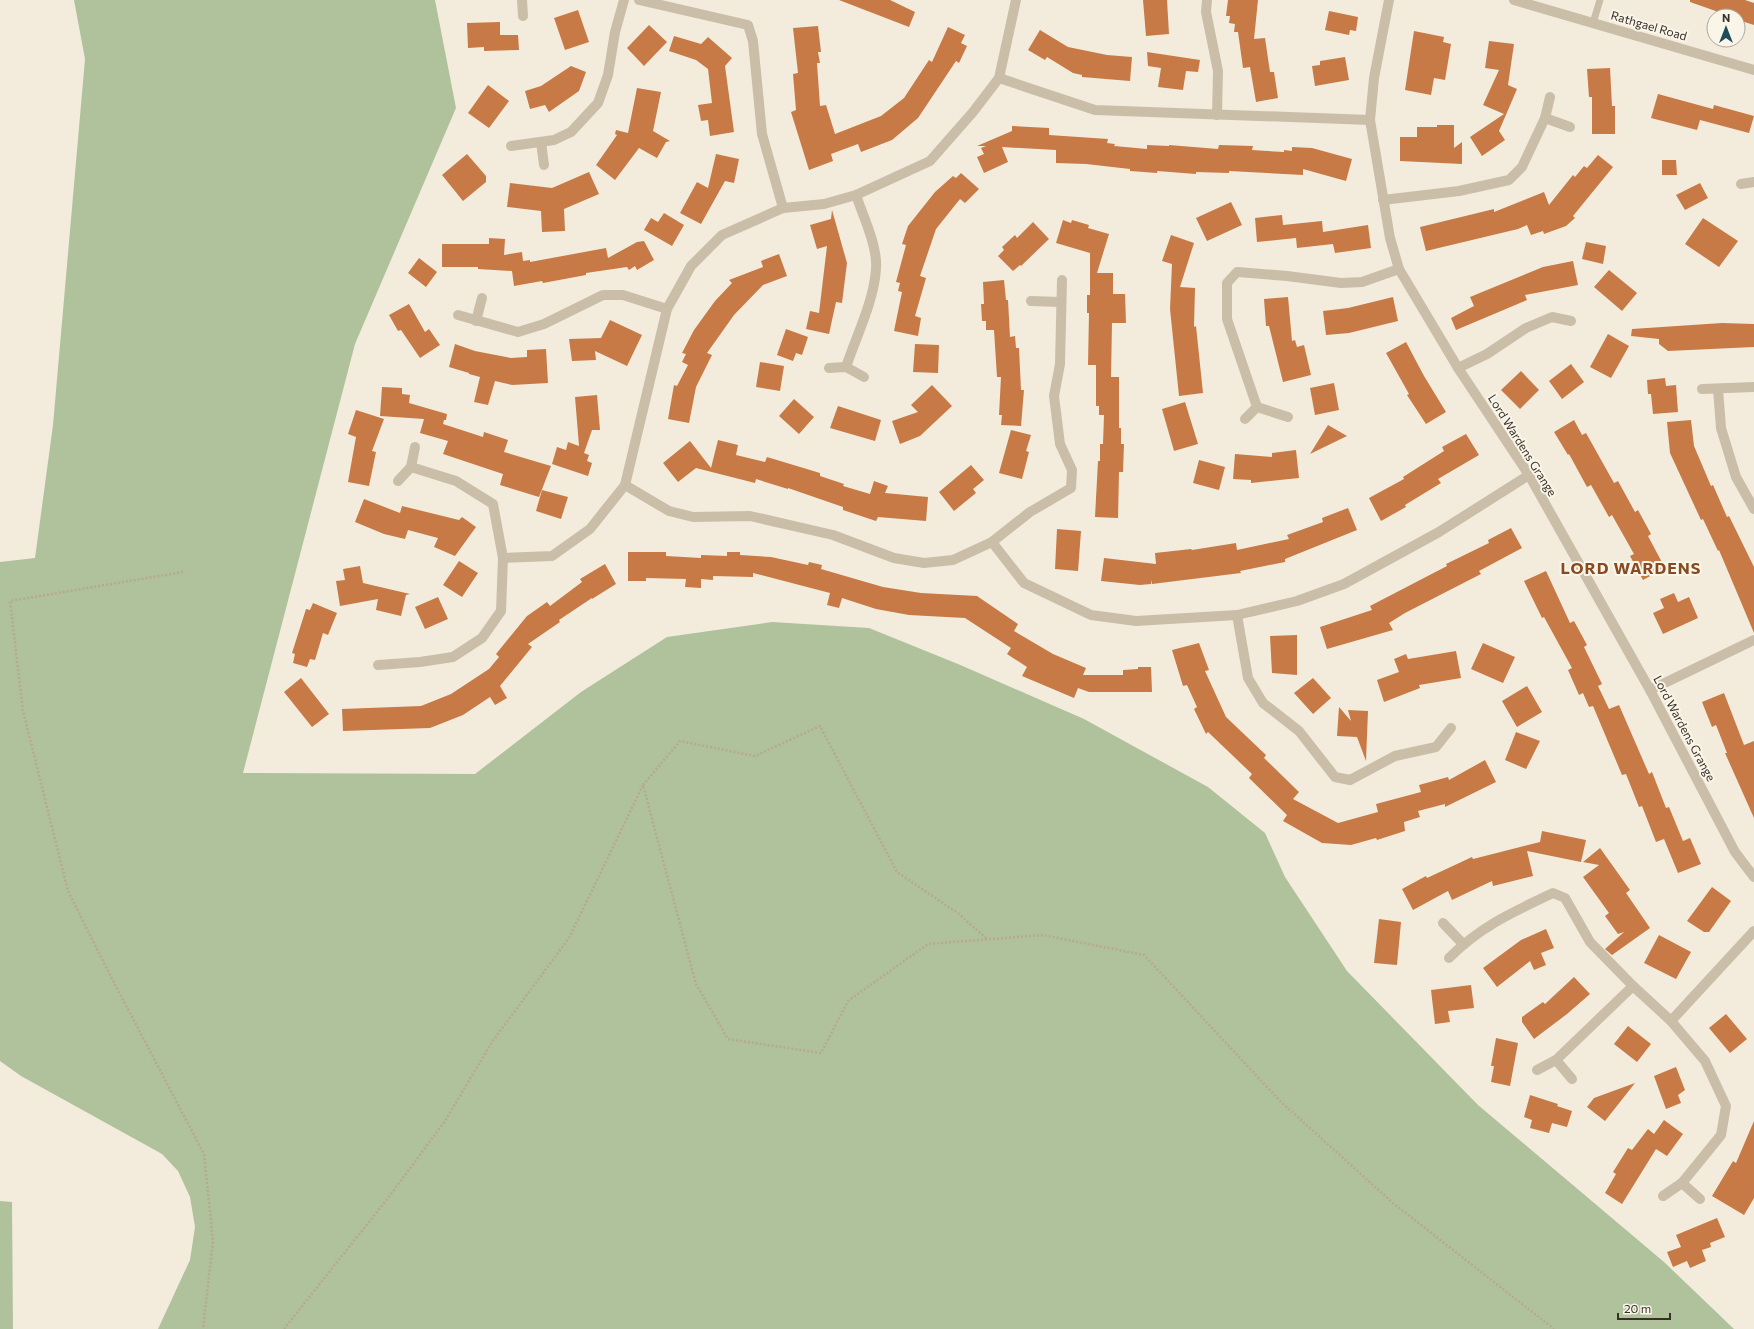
<svg xmlns="http://www.w3.org/2000/svg" width="1754" height="1329" viewBox="0 0 1754 1329" font-family="Commissioner,sans-serif">
<style>
.green{fill:#afc29c}
.building{fill:#c77a46}
.lines{fill:none;stroke-linecap:round;stroke-linejoin:round}
.path{stroke:#b7a892;stroke-width:2.5;stroke-dasharray:2 2;stroke-linecap:butt}
.service{stroke:#cbbea8;stroke-width:7}
.minor{stroke:#cbbea8;stroke-width:10}
.tertiary{stroke:#cbbea8;stroke-width:10}
.labels{text-anchor:middle;dominant-baseline:central;stroke-width:4;stroke-linejoin:round;paint-order:stroke}
.street-label{font-size:12px;fill:#383028;stroke:#faf5e9}
.district-label{font-size:16px;font-weight:bold;letter-spacing:1px;fill:#884a20;stroke:#faf5e9}
</style>
<rect width="100%" height="100%" fill="#f3ecdc"/>
<g class="green">
<path d="M74,0h361l21,108 -101,236 -112,429 232,1 106,-82 86,-55 105,-15 97,6 89,36 126,55 124,68 57,46 20,44 62,94 131,134 186,157 70,67h-1576l32,-69 5,-33 -5,-30 -12,-26 -16,-17 -141,-78 -21,-15v-499l35,-4 18,-133 32,-366z"/>
<path d="M0,1201l12,1 1,127h-13z"/>
</g>
<g class="building">
<path d="M839,0h51l25,12 -6,15z"/>
<path d="M1143,0h24l2,34 -23,2z"/>
<path d="M1228,0h30l-4,39 11,-1 5,34h4l4,26 -22,4 -6,-35 -7,1 -5,-36h-4l1,-8 -6,-1 1,-7h-4z"/>
<path d="M1690,0h55l9,3v22l-16,-5v-4h-8l-40,-14z"/>
<path d="M578,10l11,32 -24,8 -11,-32z"/>
<path d="M1329,11l29,6 -2,14 -6,-1 -1,5 -24,-5z"/>
<path d="M500,22v13h18l1,15 -35,1v-4l-16,1 -1,-25z"/>
<path d="M649,25l18,17 -23,24 -17,-18z"/>
<path d="M818,26l3,26h-3l2,11h-3l3,43 6,-1 9,29 46,-18 23,-18 25,-38 3,2 16,-35 17,8 -4,8 6,3 -8,17 -3,-2 -38,57 -26,22 -31,12 -3,-8 -27,10 2,7 -24,9 -18,-58 5,-2 -3,-36 5,-1 -5,-45z"/>
<path d="M1040,30l28,17 39,8 25,2 -2,24 -48,-4v-2l-9,-2 -26,-16 -2,3 -17,-10z"/>
<path d="M1414,31l30,6 -1,5 8,2 -6,36 -11,-2 -3,17 -26,-5z"/>
<path d="M674,36l27,8 7,-7 24,21 -7,8 9,66 -24,4 -2,-16 -7,1 -3,-16 14,-2 -4,-34 -12,-9 -27,-9z"/>
<path d="M1489,41l25,3 -6,41 9,4 -18,42 6,9 -23,16 -12,-19 34,-23 -21,-9 16,-35 -14,-2z"/>
<path d="M1147,52l53,8 -2,12 -12,-1 -3,19 -25,-3 3,-19 -13,-2z"/>
<path d="M1345,57l4,23 -34,6 -3,-20 8,-1v-4z"/>
<path d="M571,66l15,6 -7,19 -30,21 -4,-7 -15,4 -5,-18 16,-5z"/>
<path d="M1610,68l2,38h3v28h-23v-37h-3l-2,-28z"/>
<path d="M488,85l21,16 -20,27 -21,-15z"/>
<path d="M637,88l24,4 -8,39 17,10 -4,1 -9,16 -18,-10 -24,32 -19,-15 21,-30 -2,-1 1,-4 12,3z"/>
<path d="M1658,94l55,15 1,-4 40,11 -5,17 -49,-13 -3,10 -46,-12z"/>
<path d="M1437,125h17v23l8,-6v22l-62,-3v-24h17v-10h20z"/>
<path d="M1012,126l37,2v7l59,4 -1,4 8,1 -1,2 33,3v-4l22,1v-1l49,4 1,-4 34,1 -1,4 32,2v-2l8,1v-4l20,1 40,11 -6,22 -43,-12v6l-74,-4v2l-33,-1v2l-39,-3v2l-27,-2v-2l-44,-5 -30,-1v-13l-54,-3 6,15 -24,11 -7,-16 7,-3 -3,-6 5,-2h-9l35,-15z"/>
<path d="M467,154l19,22v6l-23,19 -21,-26z"/>
<path d="M716,154l23,5 -5,24 -9,-2 -24,43 -21,-11 17,-31 11,6z"/>
<path d="M1598,155l15,12 -40,49 2,2 -9,8 -22,8 -1,-3 -12,4 -4,-10 -9,4 -92,22 -6,-24 74,-18v3l50,-20 5,13 24,-30 2,2 9,-11 3,2z"/>
<path d="M1662,160h14l1,15h-15z"/>
<path d="M589,172l10,22 -35,15 1,22 -23,1 -1,-21 -34,-4 3,-24 42,5z"/>
<path d="M961,173l18,16 -14,14 -5,-4 -24,30 -16,47 6,2 -11,38 6,2 -3,18 -24,-5 8,-39 -4,-1 2,-8 -4,-1 10,-37 -4,-1 6,-18 27,-34 18,-16 3,2z"/>
<path d="M1700,183l8,15 -23,12 -9,-15z"/>
<path d="M1231,202l11,23 -35,16 -11,-23z"/>
<path d="M832,210l15,53 -5,40 -6,-1 -7,32 -23,-5 4,-18 9,2 8,-67 -10,3 -7,-24 21,-6z"/>
<path d="M664,213l20,12 -12,21 -28,-16 7,-12 7,4z"/>
<path d="M1282,215l1,10 39,-4 1,11 45,-7 3,23 -36,5 -2,-9 -36,4 -1,-10 -39,4 -2,-24z"/>
<path d="M1703,218l35,23 -19,26 -34,-23z"/>
<path d="M1063,220l8,3 1,-3 17,5 -1,3 21,6 -12,39h16v21h12l1,29h-14l-1,54h8v51h2v16h3l-1,28h-4l-1,46 -23,-1 3,-56h2v-17h3l1,-29h-5v-9h-3v-41h-8l1,-52h-2v-18h3v-42l-34,-10z"/>
<path d="M1033,222l16,17 -28,27 -1,-1 -7,6 -15,-15 6,-6 -2,-3 13,-12 2,3z"/>
<path d="M1171,235l23,8 -14,44 15,1 -1,39 2,-1 7,67 -24,3 -9,-87 2,-45 -10,-3z"/>
<path d="M489,238l16,1 -1,16 18,-3 1,9 7,-1v2l76,-14 2,10 29,-16 7,-1 10,19 -17,10 -2,-4 -6,4 -2,-3 -41,6v2l-43,8 -1,-2 -28,5 -2,-15 -34,-2v-2h-36v-23h47z"/>
<path d="M1586,242l20,4 -3,18 -21,-5z"/>
<path d="M779,254l8,22 -24,9 -29,30 -27,38 5,2 -16,32 -7,36 -21,-4 6,-34 3,1 11,-21 -6,-3 4,-8 -4,-1 12,-23 21,-29 17,-18 -3,-3 34,-13 -2,-6z"/>
<path d="M419,258l18,14 -11,15 -18,-14z"/>
<path d="M1573,261l5,24 -53,10 2,5 -71,30 -5,-12 23,-12 -4,-9 73,-30z"/>
<path d="M1609,270l28,23 -15,18 -28,-24z"/>
<path d="M1004,280l2,20h2l2,37 5,-1 1,12h3l2,42h3l-3,36 -20,-1 1,-10h-3l2,-38h-4l-3,-47h-8v-9h-4l-1,-17h3l-1,-22z"/>
<path d="M1288,297l4,44 3,-1 2,7 7,-2 7,30 -28,7 -14,-56h-3l-2,-27z"/>
<path d="M1393,297l5,24 -49,12 -23,2 -3,-24 25,-3z"/>
<path d="M409,304l16,28 4,-3 11,16 -20,13 -19,-28 -3,1 -9,-16z"/>
<path d="M610,320l32,15 -15,31 -32,-15 1,9 -24,1 -3,-22 32,-1z"/>
<path d="M1722,323l32,1v23l-86,4 -9,-7v-5l-28,-3 1,-7z"/>
<path d="M786,329l22,8 -6,18 -6,-2 -3,8 -16,-6z"/>
<path d="M1608,334l21,12 -18,32 -21,-11z"/>
<path d="M1406,342l18,34 22,36 -20,12 -19,-29 2,-1 -23,-41z"/>
<path d="M455,344l20,7 36,7 16,-1v-7l19,-1 2,34 -36,2 -17,-4 -7,24 -14,-3 6,-25 -11,-3v-1l-20,-6z"/>
<path d="M915,344l24,1 -1,28 -25,-1z"/>
<path d="M760,362l24,4 -4,25 -24,-4z"/>
<path d="M1571,364l13,18 -22,17 -13,-18z"/>
<path d="M1521,371l18,19 -19,19 -19,-19z"/>
<path d="M1665,378l1,8 10,-1 2,27 -25,2 -2,-20h-3l-1,-14z"/>
<path d="M1334,383l5,27 -24,5 -5,-27z"/>
<path d="M932,385l20,21 -32,30 -20,8 -8,-23 26,-9 -7,-7z"/>
<path d="M382,387l20,1v6l8,1 -1,8 38,11 -1,6h-2l-1,4 40,13 1,-5 24,8 -4,12 47,14 -12,31 -39,-12 3,-11 -60,-20 5,-13 -28,-8 4,-14 -44,-3z"/>
<path d="M597,395l3,35h-8l-8,23 5,2 -2,6 5,2 -4,13 -36,-12 5,-17 9,3 2,-8 11,4 -4,-49z"/>
<path d="M794,399l20,18 -15,17 -20,-18z"/>
<path d="M1185,402l13,42 -24,7 -12,-42z"/>
<path d="M838,406l43,14 -6,21 -45,-13z"/>
<path d="M356,410l28,9 -12,32 4,1 -7,34 -21,-4 8,-45 -8,-3z"/>
<path d="M1574,420l8,15 4,-2 28,50 4,-2 17,31 3,-2 13,24 -3,2 17,32 -22,12 -13,-24 4,-2 -22,-39 -3,2 -18,-32 -4,2 -18,-33 -1,1 -14,-23z"/>
<path d="M1691,420l3,26 17,40 2,-1 14,32 2,-1 25,51v66l-35,-83 -1,1 -15,-32 -2,1 -31,-67 -3,-31z"/>
<path d="M1328,425l19,11 -37,18z"/>
<path d="M1011,430l20,5 -5,16 3,1 -7,27 -23,-6z"/>
<path d="M1466,434l13,21 -41,24 3,4 -36,22 1,2 -25,14 -12,-23 35,-19 -1,-2 41,-26 -2,-4z"/>
<path d="M718,440l20,5 -2,10 29,7 2,-5 53,16v3l24,8 -1,2 27,8 4,-13 14,5 -3,7 43,4 -2,24 -48,-4 -2,4 -33,-11v-3l-55,-19v1l-32,-10 -1,4 -59,-15 -18,14 -15,-19 27,-22 21,27z"/>
<path d="M1296,450l3,28 -48,5v-3l-18,-1 2,-25 37,3v-4z"/>
<path d="M1199,460l26,7 -6,23 -26,-7z"/>
<path d="M971,465l13,15 -11,9 3,4 -22,18 -15,-19z"/>
<path d="M542,490l26,7 -7,22 -25,-8z"/>
<path d="M364,499l36,14 2,-7 57,14 3,-3 14,10 -21,29 -21,-9 4,-9 -30,-8 -3,9 -21,-5 -29,-12z"/>
<path d="M1348,508l9,22 -72,29v3l-45,9 1,2 -89,11 -1,-4v4l-11,1 -39,-4 3,-23 52,6 -1,-11 36,-4 1,1 44,-7 1,7 52,-11 -2,-4 36,-13 -1,-4z"/>
<path d="M1511,528l11,20 -43,23 2,3 -76,39 -16,10 4,7 -66,19 -7,-22 52,-17 -2,-4 77,-40 -1,-2 43,-21 -1,-3z"/>
<path d="M1057,529l24,2 -3,40 -23,-2z"/>
<path d="M628,552h38v4l35,2v-3l26,1v-4h13v3l31,2 37,8 1,-3 13,3 -1,4 62,18 38,6 56,3 41,28 -4,7 39,23 33,14 -3,7h40v-5l15,-1v-2h13l1,25h-63l-11,-4 -4,10 -52,-22 5,-9 -20,-13 4,-6 -46,-30 -56,-3 -33,-6 -34,-11 -3,10 -12,-3 3,-12 -77,-20v4l-40,-1v4l-12,-1v9l-16,-1 1,-8 -40,-1v3h-18z"/>
<path d="M459,561l19,12 -16,24 -19,-12z"/>
<path d="M605,564l11,20 -24,15v-1l-33,22 1,2 -32,22 4,3 -32,39 7,12 -12,7 -5,-8 -27,18 -33,13 -87,3 -1,-22 79,-3 30,-12 38,-25 10,-12 -3,-3 31,-38 20,-14 3,4 32,-24 -2,-3z"/>
<path d="M360,566l3,17 47,11 -4,1 -5,21 -25,-6 2,-11 -38,7 -4,-25 9,-1 -2,-11z"/>
<path d="M1546,571l24,52 4,-2 13,24 -3,2 18,37 -4,2 11,23 10,-4 30,69 3,-2 14,36 3,-1 14,34 7,-3 11,26 -23,9 -14,-34 -8,3 -14,-36 -3,1 -13,-33 -4,1 -29,-69 -4,1 -6,-14 -4,2 -11,-25 4,-2 -28,-51 -2,1 -18,-37z"/>
<path d="M1674,593l4,9 11,-5 9,21 -35,16 -10,-21 11,-5 -4,-9z"/>
<path d="M438,597l10,22 -23,10 -10,-22z"/>
<path d="M313,603l24,10 -9,22 -5,-2 -8,27 -5,-1 -3,8 -14,-4 2,-9 -3,-1 14,-44 4,1z"/>
<path d="M1297,635v40l-25,-2 -2,-37z"/>
<path d="M1199,643l10,27 -4,1 21,46 40,38 -2,3 35,34 -6,7 45,24 40,-11 -2,-8 45,-12 -2,-7 29,-8 1,3 36,-20 11,22 -51,25v-3l-27,7 2,6 -16,5 1,9 -28,9 -1,-2 -25,7 -29,-2 -39,-22 4,-6 -38,-37 3,-4 -44,-42 -2,2 -12,-25 3,-2 -10,-22 -4,1 -11,-36z"/>
<path d="M1483,643l32,14 -12,26 -32,-14z"/>
<path d="M1456,651l5,27 -42,7 1,3 -36,14 -7,-22 22,-8 -5,-13 12,-5 2,5z"/>
<path d="M301,678l28,36 -17,13 -28,-35z"/>
<path d="M1313,678l18,20 -18,16 -19,-21z"/>
<path d="M1527,686l15,26 -25,15 -15,-26z"/>
<path d="M1724,693l20,52 10,-4v77l-29,-65h2l-11,-28 -4,2 -10,-25z"/>
<path d="M1339,707l12,14 -3,-11 20,1 -2,50 -9,-24 -20,-1z"/>
<path d="M1516,732l24,9 -14,28 -21,-9z"/>
<path d="M1542,831l44,9 -5,22 -54,-11 6,25 -40,10 -1,-5 -40,19 -4,-9 -35,19 -11,-21 24,-13 1,2 45,-21 1,2 67,-17z"/>
<path d="M1600,848l30,42 -4,3 24,35 -38,27 -7,-6 19,-17 -6,2 -13,-18 4,-3 -26,-36 16,-12 -16,-3z"/>
<path d="M1712,887l19,14 -22,31h-5l-17,-11z"/>
<path d="M1379,919l22,3 -4,43 -23,-2z"/>
<path d="M1546,929l8,19 -13,5 5,12 -12,5 -4,-9 -33,26 -14,-19 38,-28z"/>
<path d="M1659,935l32,17 -15,27 -32,-16z"/>
<path d="M1574,977l16,17 -23,20 -33,25 -12,-17v-5l21,-15 2,2z"/>
<path d="M1471,985l3,23 -26,3 2,11 -15,2 -4,-34z"/>
<path d="M1726,1014l21,25 -17,14 -21,-25z"/>
<path d="M1628,1026l23,18 -14,18 -23,-18z"/>
<path d="M1496,1038l22,5 -8,43 -19,-4 3,-16h-3z"/>
<path d="M1676,1067l9,23 -7,5 3,8 -15,6 -12,-33z"/>
<path d="M1635,1083l-30,38 -18,-14 7,-9z"/>
<path d="M1530,1095l28,9 -1,2 15,5 -5,16 -15,-4 -3,10 -19,-5 2,-8 -8,-3z"/>
<path d="M1664,1120l19,14 -16,22 -11,-7 -34,55 -17,-11 11,-19 -3,-2 15,-24 4,2 16,-21 6,5z"/>
<path d="M1754,1121v77l-10,17 -32,-19 21,-35 3,2z"/>
<path d="M1717,1218l8,19 -15,6 1,4 -9,3 4,11 -16,7 -3,-7 -14,6 -6,-15 14,-5 -5,-12z"/>
</g>
<g class="lines">
<g class="path">
<path d="M183,572l-173,29 13,110 45,180 41,82 95,181 9,87 -10,88"/>
<path d="M643,785l37,-44 75,15 65,-30 77,146 62,42 28,25"/>
<path d="M284,1329l104,-131 57,-77 47,-79 77,-104 74,-153 53,199 32,55 93,14 27,-52 80,-57 115,-9 101,20 137,147 112,101 161,126"/>
</g>
<path class="service" d="M1593,23l7,-23"/>
<g class="minor">
<path d="M522,0l1,16"/>
<path d="M639,0l109,25 5,16 9,93 21,74"/>
<path d="M1207,0l-1,12 12,59 -1,44"/>
<path d="M1389,0l-15,78 -4,42 20,118 9,31 59,99 71,107 121,215 85,162 19,25"/>
<path d="M999,78l96,32 275,10"/>
<path d="M1545,118l25,9"/>
<path d="M541,142l3,23"/>
<path d="M511,146l43,-6 17,-8 27,-29 10,-28 7,-43 9,-32"/>
<path d="M1741,184l13,-2"/>
<path d="M1383,200l76,-9 50,-11 13,-13 23,-49 5,-21"/>
<path d="M1031,301l30,1"/>
<path d="M458,315l60,17 26,-8 59,-29h20l44,14"/>
<path d="M476,321l6,-23"/>
<path d="M846,367c10,-30 28,-66 30,-98 2,-22 -13,-53 -20,-74"/>
<path d="M829,368l17,-1 18,10"/>
<path d="M1458,368l29,-14 39,-26 26,-11 19,4"/>
<path d="M1702,389l52,-2"/>
<path d="M1718,389l3,39 15,49 18,32"/>
<path d="M1257,407l-30,-88v-36l10,-11 50,4 54,7 21,-1 37,-13"/>
<path d="M1245,419l12,-12 31,10"/>
<path d="M398,481l13,-14 4,-20"/>
<path d="M625,485l44,26 24,6 57,-1 83,19 61,23 30,5 29,-3 39,-18 38,-30 41,-24 1,-18 -12,-26 -6,-48 6,-32 2,-84"/>
<path d="M992,542l32,41 67,32 45,6 101,-6 60,-14 47,-17 95,-52 90,-57"/>
<path d="M503,558l49,-2 38,-27 35,-44 42,-176 24,-43 31,-31 61,-27 41,-4 32,-9 74,-34 43,-49 26,-34 17,-78"/>
<path d="M1237,615l11,63 15,25 36,28 36,46 15,3 45,-24 41,-9 15,-19"/>
<path d="M378,665l42,-3 33,-5 29,-19 19,-27 2,-53 -10,-54 -37,-23 -45,-14"/>
<path d="M1650,690l104,-50"/>
<path d="M1443,923l20,21"/>
<path d="M1449,958c32,-32 64,-46 104,-65l12,5 25,44 43,44 38,35 34,40 21,45 -5,29 -39,48 -19,13"/>
<path d="M1671,1021l83,-90"/>
<path d="M1556,1060l16,19"/>
<path d="M1537,1070l19,-10 77,-74"/>
<path d="M1682,1183l18,16"/>
</g>
<path class="tertiary" d="M1514,0l240,70"/>
</g>
<g class="labels">
<g class="street-label">
<text transform="translate(1649 25) rotate(16)">Rathgael Road</text>
<text transform="translate(1523 445) rotate(58)">Lord Wardens Grange</text>
<text transform="translate(1685 728) rotate(62)">Lord Wardens Grange</text>
</g>
<g class="district-label">
<text x="1631" y="567">LORD WARDENS</text>
</g>
</g>
<g transform="translate(1726 28)"><circle r="19" fill="#faf5e9" stroke="#aca69c"/>
<path d="M0-3L7 15L0 10L-7 15Z" fill="#1d4c5a"/>
<text y="-6" font-size="11" font-weight="bold" text-anchor="middle" fill="#383028">N</text>
</g>
<path d="M1618 1313v6h52v-6" fill="none" stroke="#383028" stroke-width="2"/>
<text x="1624" y="1313" font-size="12" fill="#383028" stroke="#faf5e9" stroke-width="3" paint-order="stroke">20 m</text>
</svg>
